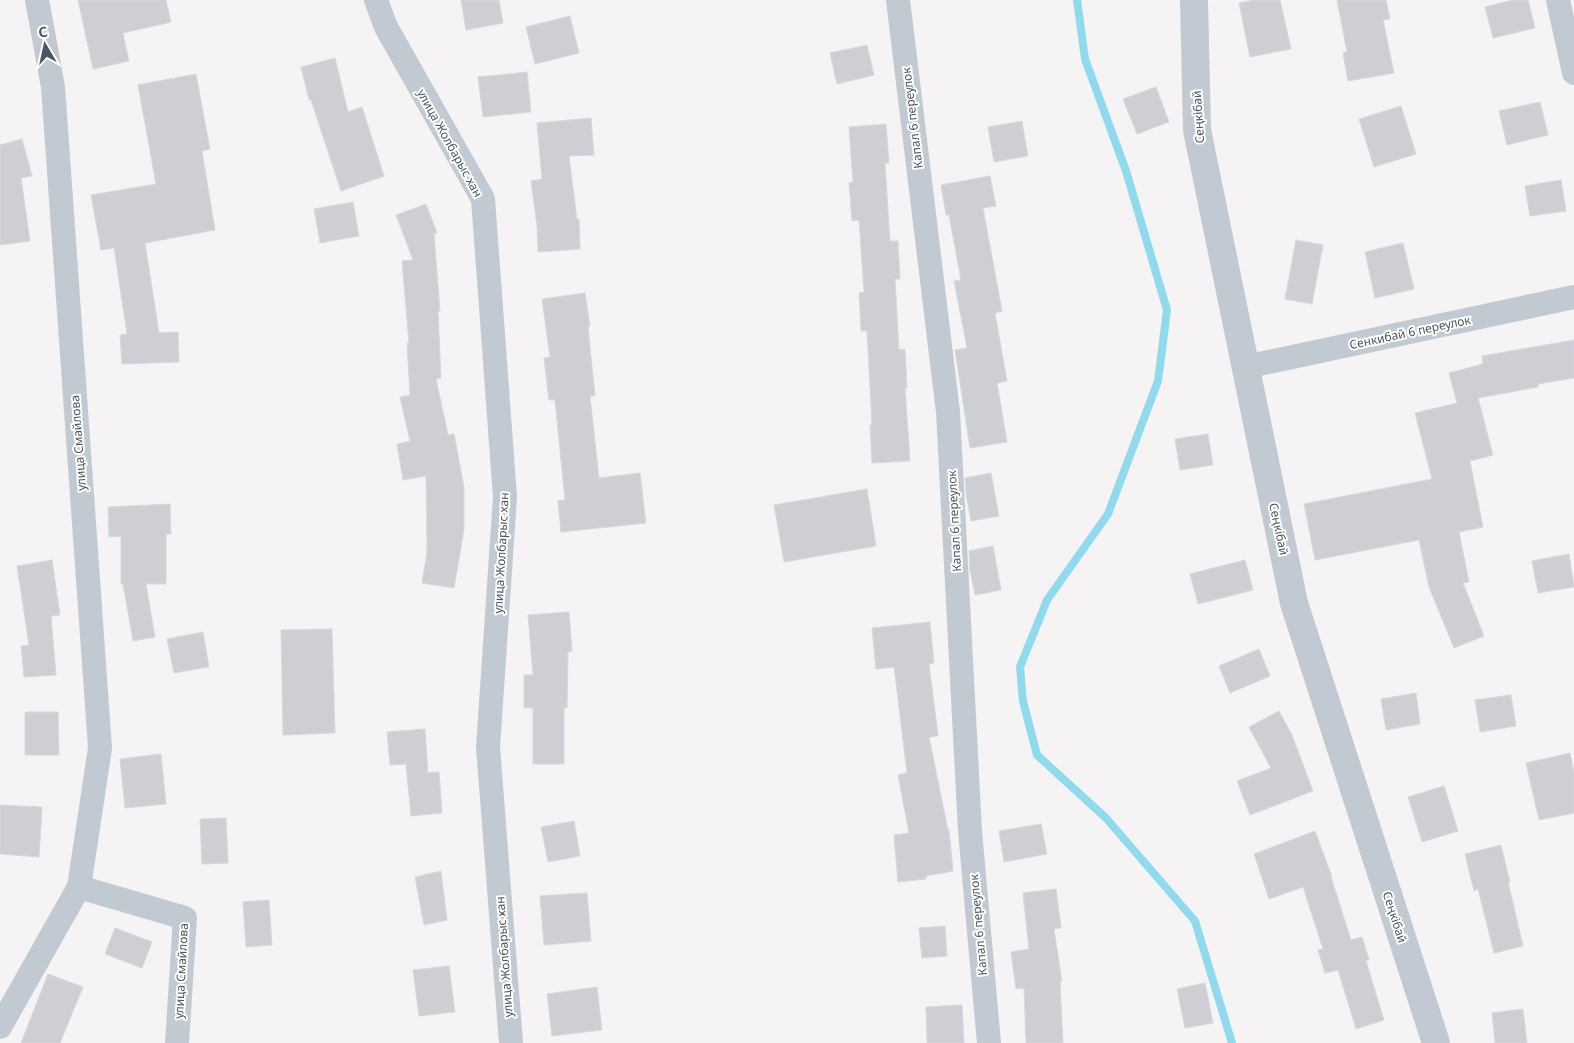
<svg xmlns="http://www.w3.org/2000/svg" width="1574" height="1043" viewBox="0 0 1574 1043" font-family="'Noto Sans',sans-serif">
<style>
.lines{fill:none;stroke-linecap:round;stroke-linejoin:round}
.stream{stroke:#90daee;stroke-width:8}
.building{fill:#cdcfd5;stroke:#d7d9de}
.minor{stroke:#c1cad2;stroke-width:24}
.tertiary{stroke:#c1cad2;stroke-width:28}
.labels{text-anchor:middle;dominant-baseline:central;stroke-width:4;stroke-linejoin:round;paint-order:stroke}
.street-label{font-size:12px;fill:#4a5661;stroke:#fff}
</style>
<rect width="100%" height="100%" fill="#f5f3f3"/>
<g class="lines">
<path class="stream" d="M1077,0l8,59 41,112 41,139 -9,71 -50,133 -61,86 -27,67 3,34 14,54 69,63 89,103 37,122"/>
</g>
<g class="building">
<path d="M78,0h88l5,22 -48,11 6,28 -36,8z"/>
<path d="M461,0h38l4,23 -37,7z"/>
<path d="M1254,0h26l11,49 -41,8 -11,-54z"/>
<path d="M1337,0h49l4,19 -7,1 11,53 -46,8 -5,-28 4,-1z"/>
<path d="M1512,0h16l7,28 -42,10 -8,-31z"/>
<path d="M570,16l9,37 -44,11 -9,-37z"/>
<path d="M867,45l7,30 -37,9 -7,-31z"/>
<path d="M335,58l13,54 14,-5 22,69 -43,15 -30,-91h-2l-8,-33z"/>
<path d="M527,72l4,40 -48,5 -5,-40z"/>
<path d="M196,74l14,75 -8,2 13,79 -70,13 14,90 19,-1 1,30 -57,2 -2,-29 7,-1 -13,-86 -13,2 -10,-55 65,-11 -18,-99z"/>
<path d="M1156,87l13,35 -32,12 -14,-35z"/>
<path d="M1540,102l8,33 -41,10 -8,-34z"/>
<path d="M1401,106l15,48 -42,13 -15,-48z"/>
<path d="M591,118l3,37 -25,1 8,64 2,-1 1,30 -42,3 -1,-26 -6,-45 11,-2 -5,-56z"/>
<path d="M1022,121l6,35 -34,6 -6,-35z"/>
<path d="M886,124l3,39h-4l5,78h8l2,38h-5l4,71 6,-1 2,39h-2l5,73 -38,2 -2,-38h2l-5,-94h-6l-2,-38 5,-1 -5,-72 -7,1 -3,-38 4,-1 -4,-55z"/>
<path d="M22,139l10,37 -11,2 9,63 -30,4v-100z"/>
<path d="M990,176l6,30 -13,2 19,103 -7,2 12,68 -10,2 10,59 -37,6 -15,-98 12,-2 -13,-67 7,-1 -12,-65h-3l-5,-30z"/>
<path d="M1561,180l5,31 -36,5 -5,-30z"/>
<path d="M353,202l6,34 -39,7 -6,-34z"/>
<path d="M426,204l11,29 -3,1 6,77h-2l3,67 -5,1 12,56 6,-1 10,53v42l-10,59 -32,-5 5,-31 -1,-76 -23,4 -6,-36 13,-3 -10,-44 10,-2 -3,-52h2l-7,-82 11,-1 -17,-45z"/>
<path d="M1296,240l27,5 -11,59 -27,-5z"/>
<path d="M1403,243l11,46 -39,9 -10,-46z"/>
<path d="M585,293l5,33 -2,1 7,69h-5l9,82 41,-5 6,50 -85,9 -3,-31 7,-1 -10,-100h-6l-5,-42 6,-1 -8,-58z"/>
<path d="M1574,340v38l-36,6v3l-60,11 15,57 -23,6 13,66 -24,5 10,50 -6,1 21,53 -30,12 -25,-61 -10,-47 -104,20 -11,-56 128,-25 -17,-66 42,-10 -8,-30 34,-9 -1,-8z"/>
<path d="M1208,434l5,31 -33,5 -5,-31z"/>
<path d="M991,473l8,43 -28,5 -5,-27 -1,-16z"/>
<path d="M867,489l9,57 -92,16 -10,-57z"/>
<path d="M170,504l1,30h-5v50h-20l9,53 -22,4 -10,-57h-2v-48l-12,1 -1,-30z"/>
<path d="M993,546l8,44 -26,5 -5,-25 -1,-19z"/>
<path d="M1569,554l5,33 -36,6 -6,-32z"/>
<path d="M52,560l8,55 -9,1 5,59 -32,2 -3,-31 8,-1 -12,-79z"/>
<path d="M1245,560l8,30 -55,14 -8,-30z"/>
<path d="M569,612l3,39 -4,1 -1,56h-3v56h-31v-56h-9v-33h9l-5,-60z"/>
<path d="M930,622l4,41 -5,1 9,72 -9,1 19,93h1l4,41 -27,5v3l-28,3 -4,-47 15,-2 -11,-58 9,-2 -13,-106 -18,2 -4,-41z"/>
<path d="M332,629l3,104 -52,2 -2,-105z"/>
<path d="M203,632l6,35 -35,6 -7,-34z"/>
<path d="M1259,649l11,27 -40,17 -11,-27z"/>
<path d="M1416,693l4,31 -34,6 -5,-31z"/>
<path d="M1511,695l5,31 -36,6 -5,-32z"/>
<path d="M1279,711l13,24 21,56 -63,24 -13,-34 34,-13 -22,-41z"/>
<path d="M25,712h33l1,43h-34z"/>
<path d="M425,729l3,44 11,-1 3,41 -31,3 -5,-52 -16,1 -3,-33z"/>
<path d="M1570,753l4,20v40l-35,7 -13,-57z"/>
<path d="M161,754l5,50 -41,4 -5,-49z"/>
<path d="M1444,786l14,45 -36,11 -14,-45z"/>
<path d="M0,805l42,2 -3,50 -39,-3z"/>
<path d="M226,818l2,45 -26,1 -2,-45z"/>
<path d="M574,821l6,35 -32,6 -7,-35z"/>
<path d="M1041,824l6,30 -43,8 -5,-31z"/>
<path d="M1315,831l17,46h-1l20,63 11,-3 7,23 -3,1 18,59 -28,9 -18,-59 -13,3 -7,-23 5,-1 -20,-62 -34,12 -15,-45z"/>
<path d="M1501,845l9,37h-2l15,64 -29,7 -16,-64 -4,2 -9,-37z"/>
<path d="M441,871l6,49 -23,5 -9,-48z"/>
<path d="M1056,889l5,39 -7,1 8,53h-2l3,61h-37l-2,-55 -8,1 -5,-37 18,-3 -6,-56z"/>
<path d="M587,893l4,48 -47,4 -4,-49z"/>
<path d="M269,900l3,45 -26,2 -3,-45z"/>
<path d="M945,926l2,30 -25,2 -3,-30z"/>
<path d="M115,928l37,14 -10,26 -37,-14z"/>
<path d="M449,966l6,46 -36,4 -6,-46z"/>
<path d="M48,974l35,13 -23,56h-39z"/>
<path d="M1205,983l8,40 -28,5 -8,-39z"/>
<path d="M597,987l5,43 -50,6 -5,-42z"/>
<path d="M962,1005l2,38h-37l-1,-36z"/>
<path d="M1523,1009l4,34h-32l-3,-30z"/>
</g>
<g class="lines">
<g class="minor">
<path d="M376,0l10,27 97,172 22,298 -17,250 23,296"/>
<path d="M898,0l50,412 22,419 19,212"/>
<path d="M1558,0l16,73"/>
<path d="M1245,367l329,-70"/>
<path d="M79,887l106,31 -8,125"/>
<path d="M0,1027l79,-140 21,-139 -47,-661 -16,-87"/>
</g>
<path class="tertiary" d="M1194,0l3,130 97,473 142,440"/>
</g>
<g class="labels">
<g class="street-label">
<text transform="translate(1198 117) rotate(-94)">Сеңкібай</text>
<text transform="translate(912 118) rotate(-97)">Капал 6 переулок</text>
<text transform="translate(450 143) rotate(61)">улица Жолбарыс хан</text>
<text transform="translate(1410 332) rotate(-12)">Сенкибай 6 переулок</text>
<text transform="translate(78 443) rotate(-94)">улица Смайлова</text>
<text transform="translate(954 521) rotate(-93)">Капал 6 переулок</text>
<text transform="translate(1279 529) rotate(78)">Сеңкібай</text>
<text transform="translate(501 553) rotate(-87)">улица Жолбарыс хан</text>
<text transform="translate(1395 917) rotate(72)">Сеңкібай</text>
<text transform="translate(978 925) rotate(-95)">Капал 6 переулок</text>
<text transform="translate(504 957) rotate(-94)">улица Жолбарыс хан</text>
<text transform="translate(181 971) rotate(-87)">улица Смайлова</text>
</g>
</g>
<g transform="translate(45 45) rotate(351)" stroke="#ffffff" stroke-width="4" paint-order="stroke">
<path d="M0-4L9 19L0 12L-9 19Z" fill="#4a5661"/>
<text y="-8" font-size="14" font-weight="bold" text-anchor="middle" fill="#4a5661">С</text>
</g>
</svg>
